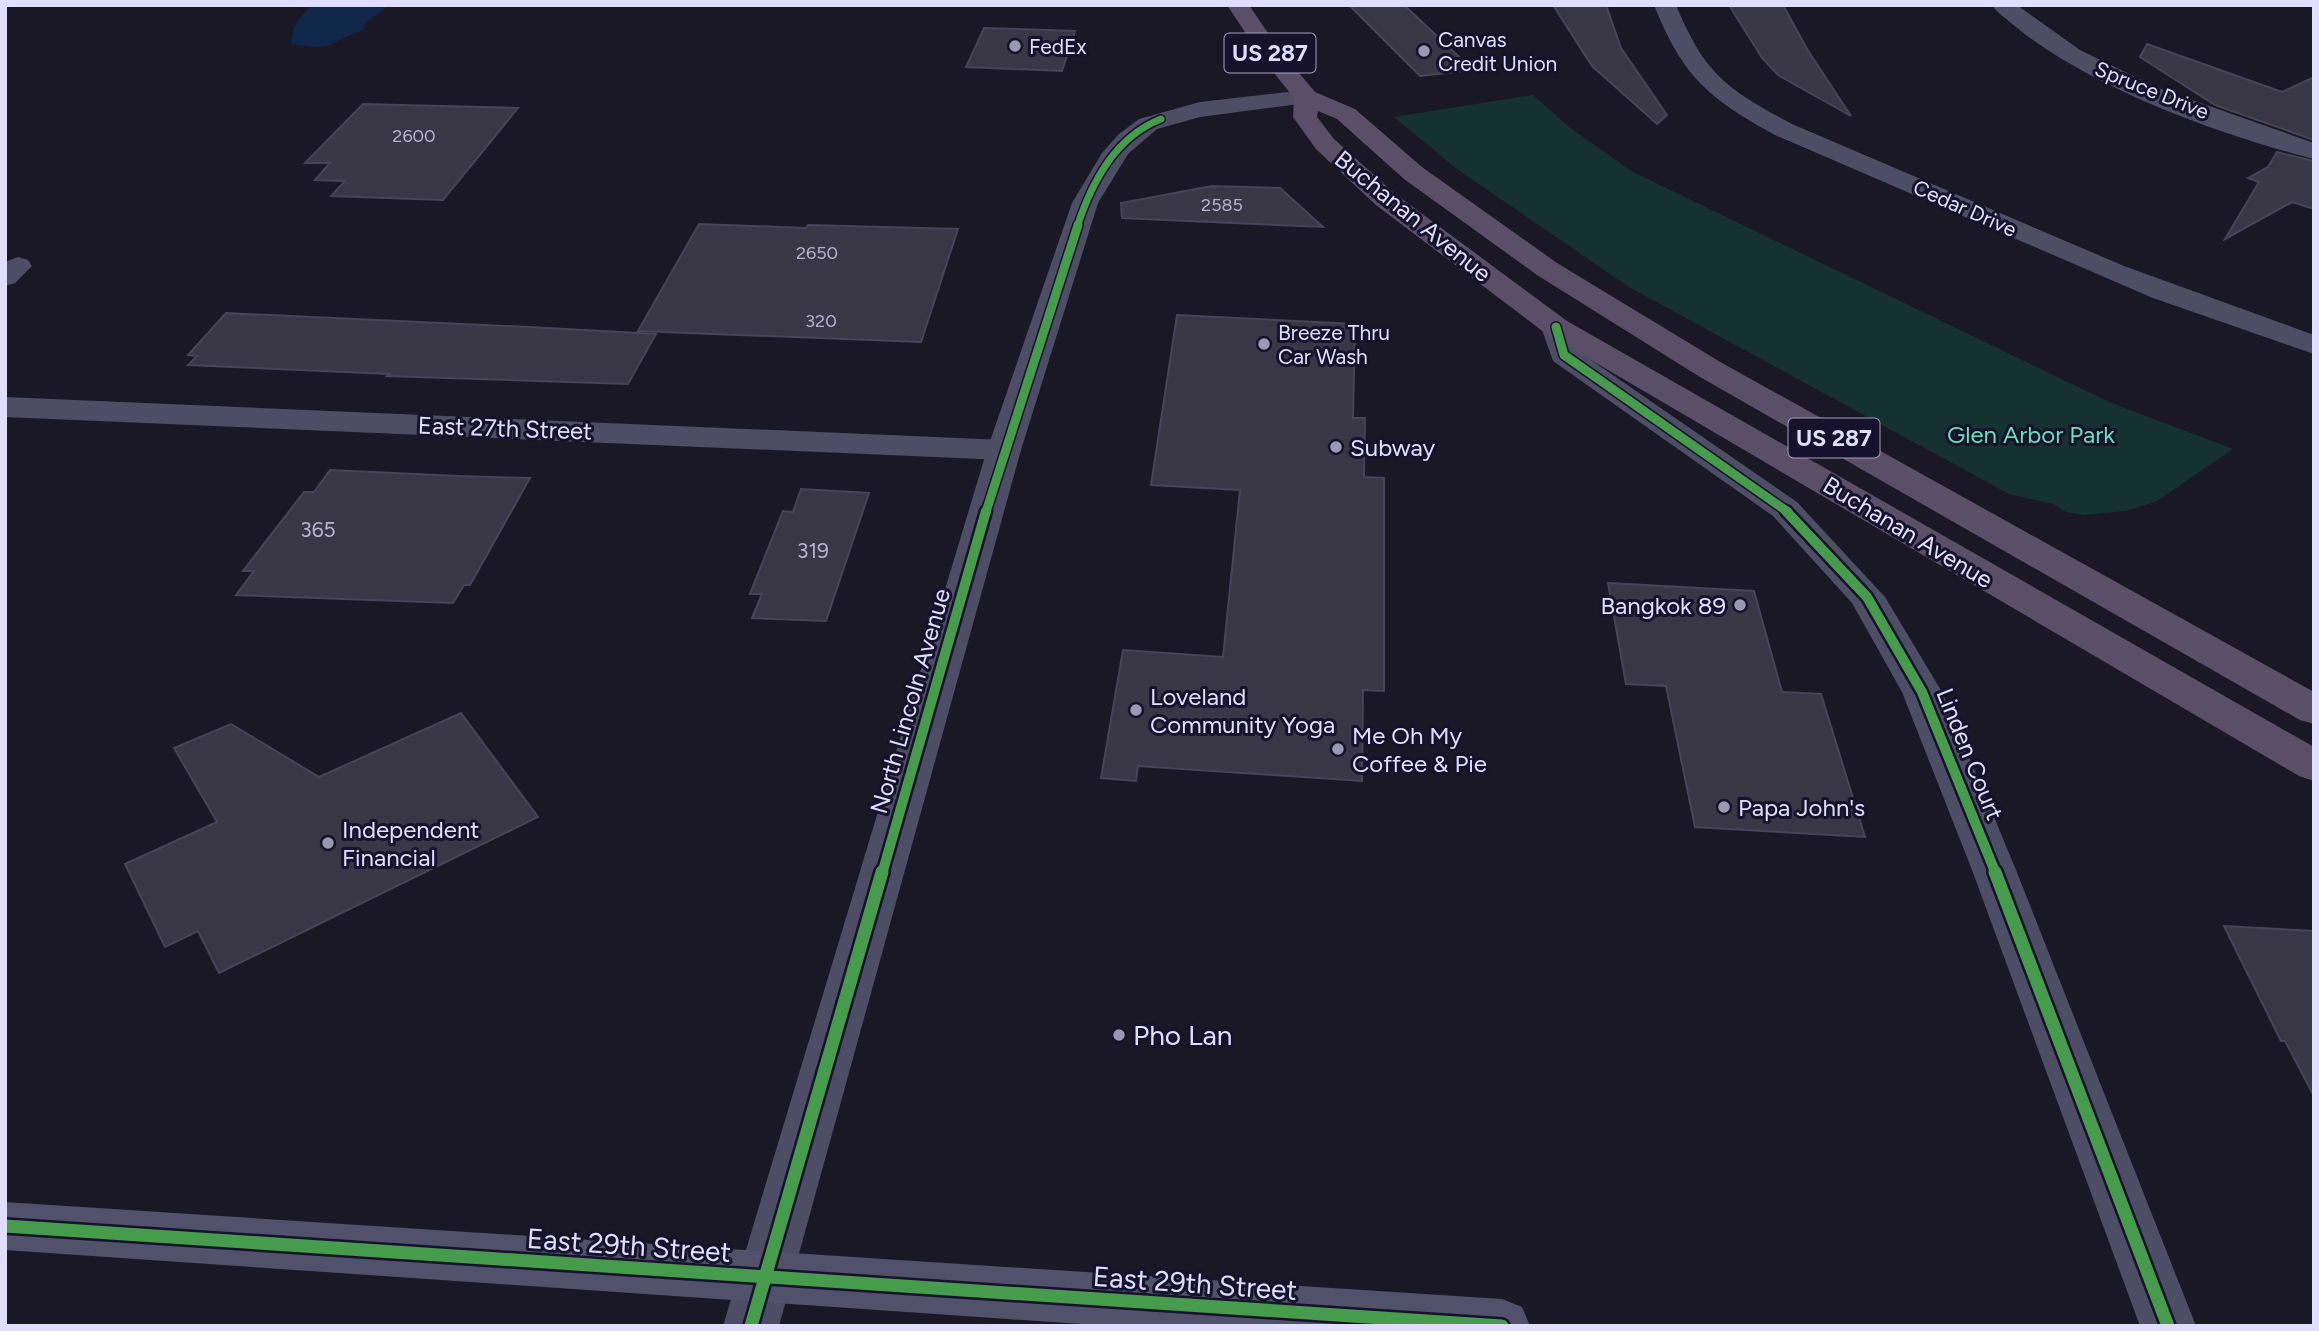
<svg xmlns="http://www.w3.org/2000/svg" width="2319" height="1331" viewBox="0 0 2319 1331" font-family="Figtree,sans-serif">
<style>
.green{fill:#163131}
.water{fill:#10274a}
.building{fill:#393646;stroke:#474358;stroke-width:2}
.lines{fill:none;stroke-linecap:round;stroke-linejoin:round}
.minor{fill:#4e4d66;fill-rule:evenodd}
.tertiary{fill:#4e4d66;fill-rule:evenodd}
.secondary{fill:#51516b;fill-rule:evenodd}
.trunk{fill:#5a4e68;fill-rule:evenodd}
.cycleway-far3-casing{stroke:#16122b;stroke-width:10}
.cycleway-far2-casing{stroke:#16122b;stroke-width:12}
.cycleway-far1-casing{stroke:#16122b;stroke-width:15}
.cycleway-casing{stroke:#16122b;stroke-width:18}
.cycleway-far3{stroke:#469c4c;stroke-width:7}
.cycleway-far2{stroke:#469c4c;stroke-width:9}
.cycleway-far1{stroke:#469c4c;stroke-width:10}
.cycleway{stroke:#469c4c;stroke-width:13}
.poi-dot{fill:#9b98b2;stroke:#16122b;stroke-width:2.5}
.labels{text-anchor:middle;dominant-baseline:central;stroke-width:6;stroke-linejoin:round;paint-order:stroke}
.far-number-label{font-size:18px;fill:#b6b3d0}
.far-poi-label{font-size:21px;fill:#e0ddfe;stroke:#16122b;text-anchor:start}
.far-street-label{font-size:21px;fill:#e0ddfe;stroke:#16122b}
.number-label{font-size:21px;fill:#b6b3d0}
.shield{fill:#16122b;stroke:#a3a0bf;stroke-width:2}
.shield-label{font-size:23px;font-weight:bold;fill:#e0ddfe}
.street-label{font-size:24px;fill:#e0ddfe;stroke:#16122b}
.park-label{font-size:24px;fill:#69dfbe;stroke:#16122b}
.poi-label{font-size:24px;fill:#e0ddfe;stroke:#16122b;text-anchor:start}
.near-poi-label{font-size:28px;fill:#e0ddfe;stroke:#16122b;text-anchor:start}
.near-street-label{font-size:28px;fill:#e0ddfe;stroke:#16122b}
</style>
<rect width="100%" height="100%" fill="#1a1825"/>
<path class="green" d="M1533,95l37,33 63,44 476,230 124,47 -76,52 -31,10 -42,4 -18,-3 -13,-8 -44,-10 -380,-207 -172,-118 -63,-52z"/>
<path class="water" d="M310,5h80l-25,18 -1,7c-12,4 -21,8 -32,14 -11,6 -30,1 -41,0l3,-17z"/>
<g class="building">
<path d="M1349,5h55l69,65 -53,6z"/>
<path d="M1553,5h53l15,43 46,67 -10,9 -65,-58z"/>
<path d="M1729,5h54l24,44 44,67 -73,-41 -16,-17z"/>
<path d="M984,28l91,3 -13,40 -96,-4z"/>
<path d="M2147,44l135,48 32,-15v63l-99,-35 -75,-48z"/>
<path d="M363,104l155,4 -75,92 -112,-4 14,-15 -30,-1 15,-17h-25z"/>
<path d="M2277,152l37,9v48l-22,-7 -67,37 34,-57 -11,-4 20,-11z"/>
<path d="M1212,186l68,2 43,39 -201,-9 -1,-15z"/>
<path d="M699,224l107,4 2,-3 150,4 -37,113 -283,-11z"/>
<path d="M226,313l302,14 128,7 -28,50 -241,-8 2,-2 -201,-9 9,-9 -9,-1z"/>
<path d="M1177,315l178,9 -2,94h12l-1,59 20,1v213l-21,-1 -1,91 -224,-15 -2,15 -35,-3 22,-128 100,7 17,-167 -89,-5z"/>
<path d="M330,470l128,6 72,2 -60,107h-6l-11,18 -217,-8 18,-24h-11l61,-79h10z"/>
<path d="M801,489l68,4 -43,128 -74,-3 10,-24h-12l33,-83 10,1z"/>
<path d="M1608,583l146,8 28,101 39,2 44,143 -170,-10 -29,-141 -40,-2z"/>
<path d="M461,713l77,104 -319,156 -21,-42 -33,16 -40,-83 92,-42 -43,-74 57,-24 88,53z"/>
<path d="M2224,926l90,5v165l-29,-55h-4z"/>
</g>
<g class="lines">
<g class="minor">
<path d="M1654,5h22c29,70 51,84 116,119l332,142 190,69v19l-161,-56 -378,-163c-67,-37 -92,-58 -121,-130z"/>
<path d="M1992,5h25l63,45 78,38 156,55v16c-94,-24 -223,-71 -298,-132 -8,-7 -18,-13 -24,-22z"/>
<path d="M18,257l10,3 4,6 -17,17 -10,3v-24z"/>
<path d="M1556,318l11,3 11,30 219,151 88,95 57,95 74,178 180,456h-56l-168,-456 -70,-178 -50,-89 -79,-87 -220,-155 -12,-34 4,-6z"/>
<path d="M5,397l999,43 12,3 5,7 -5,7 -12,3 -999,-43z"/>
</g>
<path class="tertiary" d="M1306,90l9,2 3,5 -3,5 -115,15 -43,12 -29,25 -30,49 -77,247 -242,876h-56l264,-876 85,-247 30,-50 17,-19 20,-15 61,-17z"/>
<path class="secondary" d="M5,1202l1497,97 20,8 8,19h-420l-1105,-76z"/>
<path class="trunk" d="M1227,5h22l29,43 37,44 40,17 67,58 135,96 165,100 592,329v32l-14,-4 -600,-343 -163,-102 -133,-96 -67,-60 -19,-8 -1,6 17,22 60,54 173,128 747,426v34l-15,-5 -754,-443 -169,-128 -60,-56 -23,-32 1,-19 -32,-40z"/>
<g class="cycleway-far3-casing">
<path id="cycleway-far3" d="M1077,227c15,-45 38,-90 84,-108"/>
</g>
<g class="cycleway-far2-casing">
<g id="cycleway-far2">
<path d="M1556,327l8,28 224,157"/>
<path d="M986,512l92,-287"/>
</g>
</g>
<g class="cycleway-far1-casing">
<g id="cycleway-far1">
<path d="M1786,511l81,86 55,95 74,182"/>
<path d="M882,874l104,-363"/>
</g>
</g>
<g class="cycleway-casing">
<g id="cycleway">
<path d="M1995,872l173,454"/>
<path d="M5,1226l1497,100"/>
<path d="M751,1326l131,-454"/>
</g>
</g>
<use href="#cycleway-far3" class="cycleway-far3"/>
<use href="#cycleway-far2" class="cycleway-far2"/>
<use href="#cycleway-far1" class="cycleway-far1"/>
<use href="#cycleway" class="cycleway"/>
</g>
<g class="poi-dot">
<circle cx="1015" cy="46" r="7"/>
<circle cx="1424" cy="51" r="7"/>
<circle cx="1264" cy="344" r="7"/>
<circle cx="1336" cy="447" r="7"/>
<circle cx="1740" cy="605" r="7"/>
<circle cx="1136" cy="710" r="7"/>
<circle cx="1338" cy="749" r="7"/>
<circle cx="1724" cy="807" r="7"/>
<circle cx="328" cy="843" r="7"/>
<circle cx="1119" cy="1035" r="7"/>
</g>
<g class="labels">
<g class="far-number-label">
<text x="414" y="136">2600</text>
<text x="1222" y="205">2585</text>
<text x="817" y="253">2650</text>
<text x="821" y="321">320</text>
</g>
<g class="far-poi-label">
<text x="1438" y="39">Canvas<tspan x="1438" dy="24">Credit Union</tspan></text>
<text x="1029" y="46">FedEx</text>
<text x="1278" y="332">Breeze Thru<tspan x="1278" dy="24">Car Wash</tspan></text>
</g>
<g class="far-street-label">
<text transform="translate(2152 90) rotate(22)">Spruce Drive</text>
<text transform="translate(1965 208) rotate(24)">Cedar Drive</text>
</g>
<g class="number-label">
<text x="318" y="529">365</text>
<text x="813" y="550">319</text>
</g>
<g class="shield">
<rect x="1224.5" y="33.5" width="91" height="39" rx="5"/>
<rect x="1788.5" y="418.5" width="91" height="39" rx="5"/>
</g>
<g class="shield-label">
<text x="1270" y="53">US 287</text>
<text x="1834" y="438">US 287</text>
</g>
<g class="street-label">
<text transform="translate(1413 216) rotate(39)">Buchanan Avenue</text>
<text transform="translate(505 428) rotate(2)">East 27th Street</text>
<text transform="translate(1908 532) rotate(31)">Buchanan Avenue</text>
<text transform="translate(910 701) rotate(-74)">North Lincoln Avenue</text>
<text transform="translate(1970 754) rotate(68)">Linden Court</text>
</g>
<g class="park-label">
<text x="2031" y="434">Glen Arbor Park</text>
</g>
<g class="poi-label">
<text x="1350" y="447">Subway</text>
<text x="1726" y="605" text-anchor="end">Bangkok 89</text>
<text x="1150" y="696">Loveland<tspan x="1150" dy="28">Community Yoga</tspan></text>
<text x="1352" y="735">Me Oh My<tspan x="1352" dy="28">Coffee &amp; Pie</tspan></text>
<text x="1738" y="807">Papa John's</text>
<text x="342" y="829">Independent<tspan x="342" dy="28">Financial</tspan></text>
</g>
<g class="near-poi-label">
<text x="1133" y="1035">Pho Lan</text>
</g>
<g class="near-street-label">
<text transform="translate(629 1245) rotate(4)">East 29th Street</text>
<text transform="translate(1195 1283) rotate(4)">East 29th Street</text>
</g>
</g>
<rect width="2319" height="1331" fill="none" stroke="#e0ddfe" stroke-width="14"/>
</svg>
